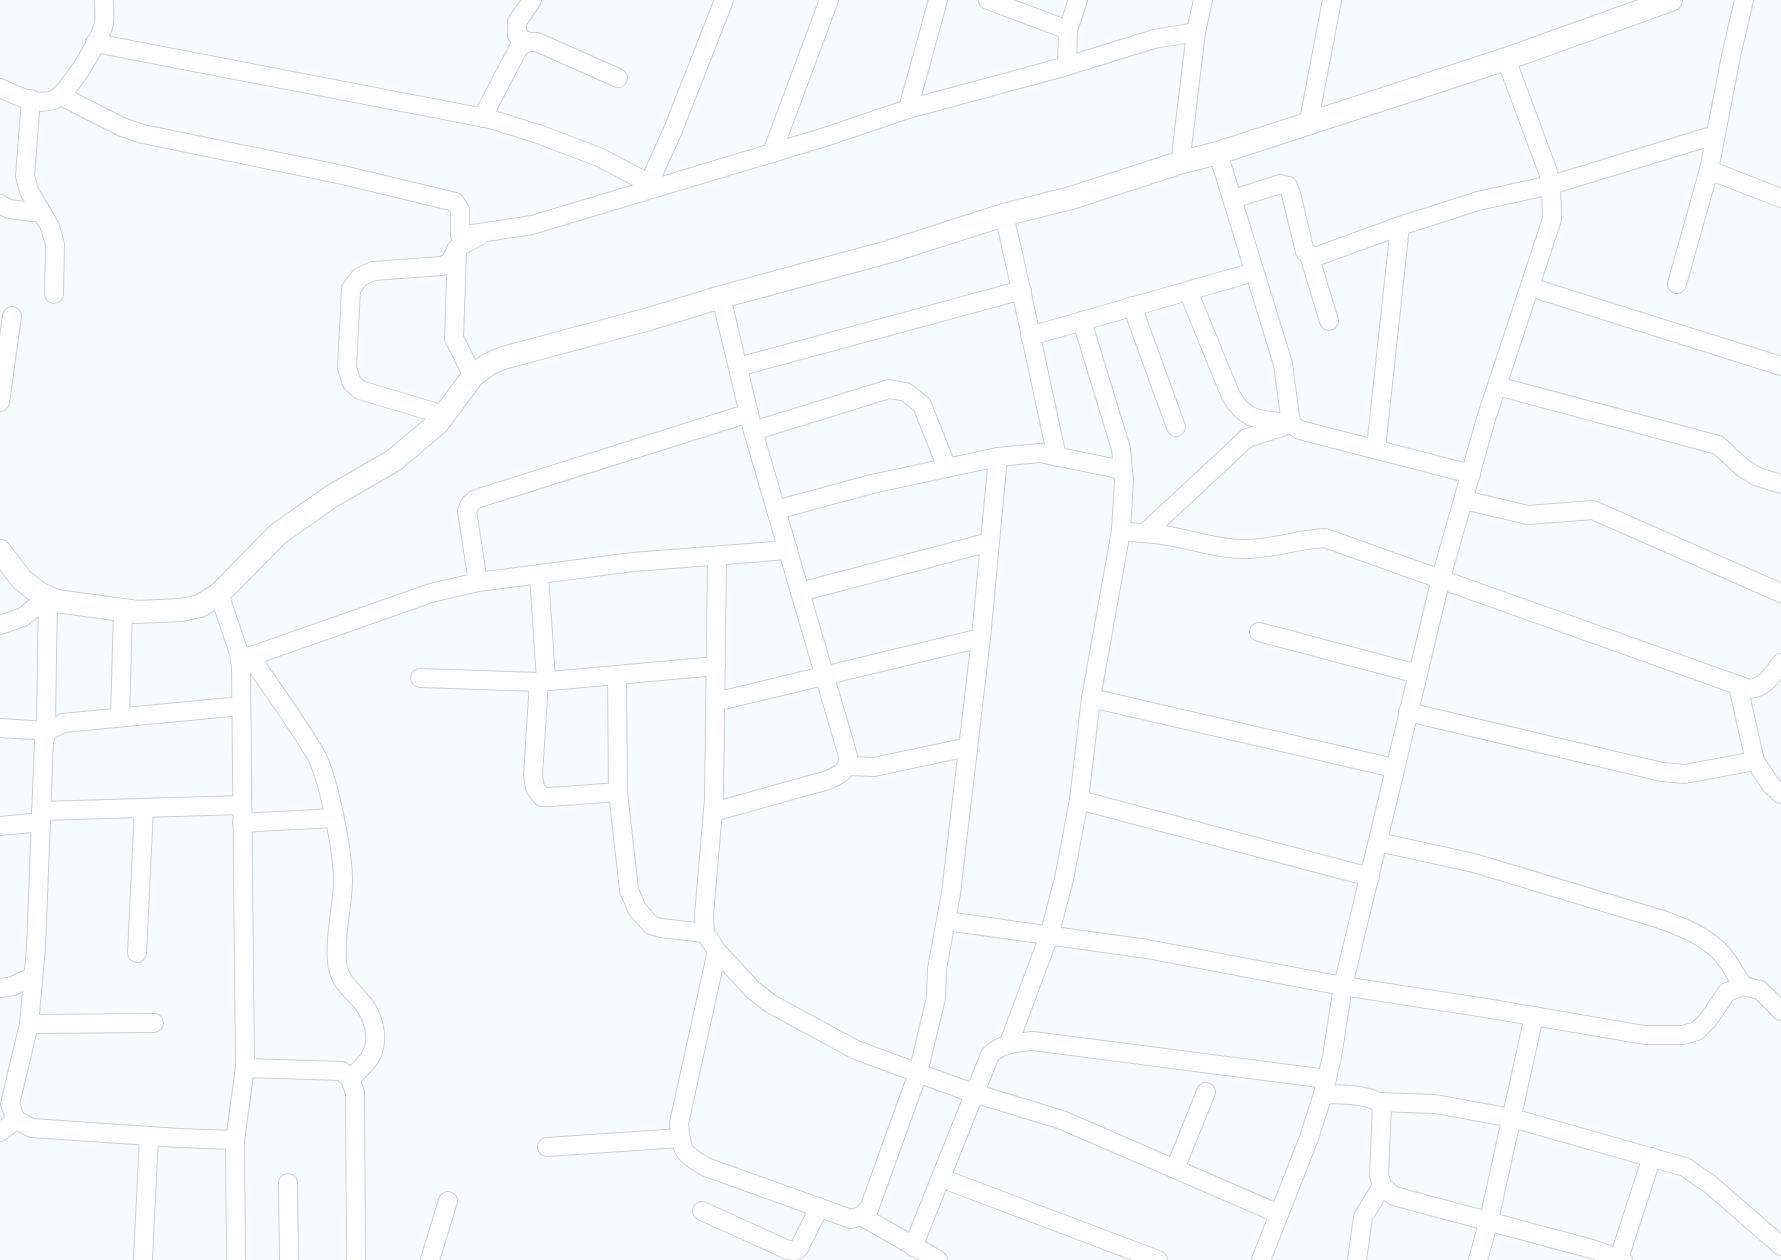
<svg xmlns="http://www.w3.org/2000/svg" width="1781" height="1260" viewBox="0 0 1781 1260" font-family="'Noto Sans',sans-serif">
<style>
.lines{fill:none;stroke-linecap:round;stroke-linejoin:round}
.minor-casing{stroke:#c9d1d6;stroke-width:20}
.tertiary-casing{stroke:#c9d1d6;stroke-width:24}
.minor{stroke:#fff;stroke-width:18}
.tertiary{stroke:#fff;stroke-width:22}
</style>
<rect width="100%" height="100%" fill="#f6fbfe"/>
<g class="lines">
<g class="minor-casing">
<g id="minor">
<path d="M988,0l80,30"/>
<path d="M528,42l-11,-7v-13l15,-22"/>
<path d="M95,43l395,76 48,15 61,23 57,30"/>
<path d="M1067,66l1,-36 10,-30"/>
<path d="M0,88c15,7 37,18 53,12 16,-6 47,-60 51,-77 1,-7 0,-16 0,-23"/>
<path d="M61,96l61,31 21,7 200,41 112,27 5,8v26l72,-11 290,-87 86,-29 159,-43 87,-27 42,-7"/>
<path d="M31,99l-6,77 4,15 21,36 5,17 -1,50"/>
<path d="M908,109l30,-109"/>
<path d="M482,118l37,-71 9,-5h9l81,36"/>
<path d="M1308,126l24,-126"/>
<path d="M772,153l57,-153"/>
<path d="M1218,153l65,211 8,60 9,6 171,44"/>
<path d="M1182,162v-14l14,-116 7,-32"/>
<path d="M1709,170l72,28"/>
<path d="M649,183l24,-53 51,-130"/>
<path d="M1233,199l47,-15 8,2 3,8 14,58 10,5 85,-31 78,-25 73,-16 164,-50"/>
<path d="M0,204l9,5 33,4"/>
<path d="M1004,215c19,80 35,161 53,242"/>
<path d="M457,250l-3,88 19,38"/>
<path d="M1309,255l20,66"/>
<path d="M1677,284l32,-114 22,-114 13,-56"/>
<path d="M1530,287l251,79"/>
<path d="M1188,291l43,105c16,26 28,23 56,27"/>
<path d="M1132,306l44,121"/>
<path d="M1030,336l224,-64"/>
<path d="M738,367l284,-77"/>
<path d="M1497,386l221,59 25,23 15,9 23,7"/>
<path d="M0,402l12,-86"/>
<path d="M444,415l-84,-25 -8,-7 -5,-15 4,-79 9,-12 13,-6 69,-5 8,-4 7,-14 22,-12"/>
<path d="M753,431l136,-42 17,3 16,13 25,63"/>
<path d="M1376,448l24,-222"/>
<path d="M1464,500l64,15 65,-5 188,83"/>
<path d="M776,510l96,-26 126,-27 42,-4 83,17"/>
<path d="M1121,531c14,2 29,2 42,4 27,4 52,14 79,14 29,1 55,-10 83,-11l424,151c17,-2 22,-13 32,-26"/>
<path d="M1145,533l102,-95 44,-14"/>
<path d="M717,557l-3,242 -10,116 1,18 12,18 36,39 18,14 85,46 111,41 95,29 217,94"/>
<path d="M539,574l7,107"/>
<path d="M478,582l-11,-71 3,-7 6,-5 273,-86"/>
<path d="M800,592l190,-50"/>
<path d="M219,594l20,59 2,13 4,402 -10,72 1,120"/>
<path d="M0,625l23,-8 25,-20"/>
<path d="M1259,632l159,42"/>
<path d="M250,656c22,33 46,65 66,99 13,24 27,98 27,125 0,27 -9,55 -6,82 1,17 13,27 23,38 14,15 21,41 9,59 -5,7 -13,14 -19,20"/>
<path d="M240,660l191,-67 47,-11 155,-20 155,-12"/>
<path d="M617,675l1,117 11,98 8,19 14,16 10,3 44,5"/>
<path d="M420,678l119,4 177,-16"/>
<path d="M539,682l-6,93 2,13 7,9h8l68,-5"/>
<path d="M1738,686l17,75 16,24 10,9"/>
<path d="M1091,698l303,70"/>
<path d="M715,702l266,-64"/>
<path d="M1408,712l254,60 23,2 70,-13"/>
<path d="M120,717l3,-107"/>
<path d="M0,728l48,3 -2,-11 2,-123"/>
<path d="M848,766l26,1 94,-20"/>
<path d="M1079,800l291,77"/>
<path d="M41,811l201,-6"/>
<path d="M713,812l115,-32c13,-6 20,-9 20,-24l-95,-325 -32,-134"/>
<path d="M242,823l92,-5"/>
<path d="M0,826l41,-4"/>
<path d="M1378,842l96,21 186,56c22,8 46,17 62,35 8,9 14,21 21,32"/>
<path d="M946,921l201,28 196,37 149,23 152,26h39l14,-4 11,-11 19,-28 16,-6 17,4 21,21"/>
<path d="M717,951l-38,172c3,29 2,29 27,44l145,52 10,-3 8,-7 49,-136 18,-75 1,-29 14,-76 30,-255 17,-181"/>
<path d="M137,953l7,-145"/>
<path d="M0,988l13,-2 20,-10"/>
<path d="M29,1024l125,-1"/>
<path d="M1009,1043l40,-107 15,-57 15,-79 12,-102 30,-167 3,-50 -3,-32 -39,-128"/>
<path d="M245,1068l97,3 8,8 5,14 1,167"/>
<path d="M1323,1094c16,1 50,-1 59,12l-3,69 3,11 12,10 198,53 31,11"/>
<path d="M1379,1102l56,2 77,14 173,49 26,18 70,61"/>
<path d="M0,1132l16,-12"/>
<path d="M235,1140l-56,-2 -147,-10 -16,-8 -6,-16 19,-80 7,-76 8,-208 4,-9 15,-8 178,-17"/>
<path d="M547,1147l133,-9"/>
<path d="M1175,1169l31,-77"/>
<path d="M941,1178l217,82"/>
<path d="M288,1183l1,77"/>
<path d="M702,1211l86,39 7,1 4,-3 20,-40"/>
<path d="M861,1216l77,44"/>
<path d="M913,1247l77,-192c12,-12 26,-12 43,-14l294,38"/>
<path d="M1619,1258l33,-101"/>
<path d="M143,1260l6,-124"/>
<path d="M430,1260l18,-59"/>
<path d="M1261,1260l48,-122 14,-44 9,-37 11,-71 98,-408 45,-159 66,-200 -1,-34 -3,-13 -42,-113"/>
<path d="M1357,1260l6,-43 19,-31"/>
<path d="M1478,1260l11,-40 45,-204"/>
</g>
</g>
<g class="tertiary-casing">
<path id="tertiary" d="M0,551l22,29 17,13 17,8 81,11 44,-2 19,-4 19,-12 59,-60 54,-38 61,-35 45,-38 35,-47 16,-12 14,-6 146,-39 72,-22 167,-45 116,-37 67,-17 111,-36 36,-9 288,-94 165,-59"/>
</g>
<use href="#minor" class="minor"/>
<use href="#tertiary" class="tertiary"/>
</g>
</svg>
